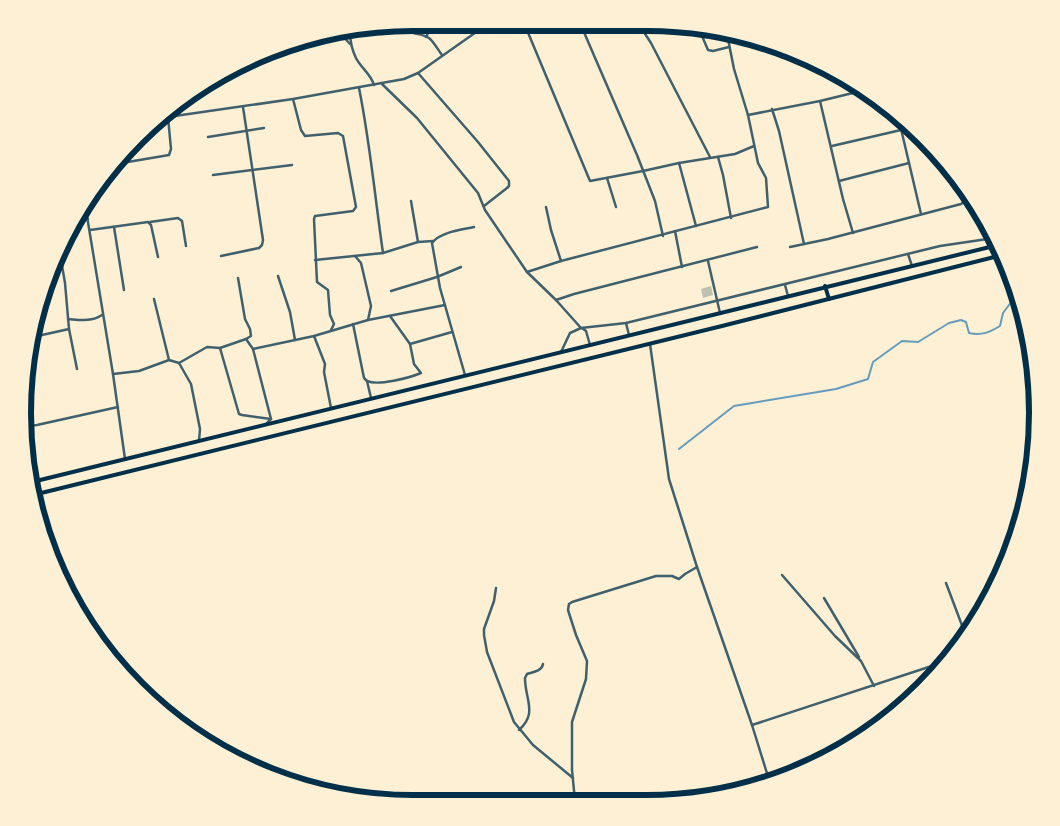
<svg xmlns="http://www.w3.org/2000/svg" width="1060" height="826" viewBox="0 0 1060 826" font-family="Karla,sans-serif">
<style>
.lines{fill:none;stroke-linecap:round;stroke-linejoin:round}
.stream{stroke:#669bbc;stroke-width:2}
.building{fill:#bec0b2}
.minor{stroke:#3f606c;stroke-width:2.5}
.primary{stroke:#003049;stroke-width:4}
.rim{fill:none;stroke:#003049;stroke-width:6}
</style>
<rect width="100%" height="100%" fill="#fdf0d5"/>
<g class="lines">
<path class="stream" d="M679,449l55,-43 102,-17 32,-10 5,-17 29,-21 16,1 31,-19 12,-3 5,2 3,11c13,3 21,-1 31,-7l3,-13 15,-20"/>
</g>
<path class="building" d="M711,286l2,9 -10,3 -2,-9z"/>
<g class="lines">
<g class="minor">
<path d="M524,23l66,158 53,-10 36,-8 56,-9 19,-8"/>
<path d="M580,23l57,132 18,46 8,35"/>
<path d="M638,23l13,20 59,114"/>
<path d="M405,24c2,12 15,8 24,14 5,4 9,12 13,17"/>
<path d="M699,29l9,21 5,1 16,-4"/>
<path d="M350,31c0,9 2,19 6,27 5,10 15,16 18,27"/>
<path d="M339,32l11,12"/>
<path d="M426,37l5,-9 6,-5"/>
<path d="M418,73l60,69 31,39v5l-2,2 -23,18"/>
<path d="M382,84l35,34 61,75 7,17 42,62 29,28 25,28 -11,5 -9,19"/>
<path d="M359,88c11,54 16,110 24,165"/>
<path d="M293,99l8,31 4,6 33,-3 5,3 13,71 -3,4 -38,5 -1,3 3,63 11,8 2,25 4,9 -3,6"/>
<path d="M820,101l23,98 10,34"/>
<path d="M772,109l7,22 25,113"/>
<path d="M748,115l72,-14 41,-10"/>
<path d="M898,116l23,98"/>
<path d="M161,118l132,-19 111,-20 14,-6 71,-50"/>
<path d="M208,137l56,-9"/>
<path d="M832,146l69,-16"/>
<path d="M718,157l5,18 8,43"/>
<path d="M679,163l17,63"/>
<path d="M116,164l53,-9 2,-6 -3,-32"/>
<path d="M213,175l79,-10"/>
<path d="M607,178l9,29"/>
<path d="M839,181l70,-18"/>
<path d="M411,201l7,41"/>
<path d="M85,204l28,170 12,85"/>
<path d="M546,207l5,23 10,31"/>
<path d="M150,222l28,-4 4,3 4,25"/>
<path d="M72,224l16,-5"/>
<path d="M114,227l10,63"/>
<path d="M90,230l58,-8 3,3 7,32"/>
<path d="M675,231l7,36"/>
<path d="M790,247l38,-8 133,-35 5,-4 2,-7"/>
<path d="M60,254l5,29 4,46"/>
<path d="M908,254l4,12"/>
<path d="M221,256l38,-8 3,-3 1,-5 -20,-133"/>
<path d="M355,256l6,7 10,43 -3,14"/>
<path d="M315,260l68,-7 35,-11 15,-1"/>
<path d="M708,261l12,52"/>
<path d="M527,272l34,-11 207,-54 -2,-29 -8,-15 -10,-48 -14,-46 -7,-35"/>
<path d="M278,276l12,36 5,28"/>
<path d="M238,278l7,41 5,10 1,7 -5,3 7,10 18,70 -4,4"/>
<path d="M785,285l3,11"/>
<path d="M391,291l46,-14 24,-10"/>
<path d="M154,299l15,61"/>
<path d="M556,300l18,-6 183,-47"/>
<path d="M68,319c13,1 23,3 34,-4"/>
<path d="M626,323l3,12"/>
<path d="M353,324l11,54 3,3c11,5 42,-3 54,-8l-7,-9 -4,-20 -20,-28"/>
<path d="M581,328l45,-5 314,-77 54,-8"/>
<path d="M582,328l4,3 4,14"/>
<path d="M314,336l11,28 -1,8 7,36"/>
<path d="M33,337l36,-8 8,40"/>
<path d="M410,344l42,-12"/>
<path d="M650,344l19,135 28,88 55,158 18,58"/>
<path d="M220,348l19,66 3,1 29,4"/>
<path d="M253,349l61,-13 54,-16 77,-15"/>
<path d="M179,363l12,21 9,45 -1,12"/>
<path d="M113,374l26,-3 30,-11 10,3 28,-16 13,1 26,-9"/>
<path d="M465,375l-25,-87 -8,-45c8,-11 29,-13 42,-16"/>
<path d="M367,381l4,17"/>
<path d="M23,418l3,8 11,-1 81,-18"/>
<path d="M782,575l53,61 26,25 13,25"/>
<path d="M946,583l20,53"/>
<path d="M496,588l-2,13 -10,28v6l3,17 27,70 19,23 40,33"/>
<path d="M824,598l35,59"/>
<path d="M752,725l195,-64"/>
<path d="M519,730c19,-17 6,-30 6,-52l2,-4c6,-2 15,-3 16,-10"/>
<path d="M575,801l-3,-31v-48l14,-43 1,-18 -11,-26 -8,-25 1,-6 3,-2 84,-26h16l7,3 6,-5 12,-7"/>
</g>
<g class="primary">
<path d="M825,286l4,13"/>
<path d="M32,482l966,-237"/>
<path d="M33,495l689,-169 280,-71"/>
</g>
</g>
<path d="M0 0H1060V826H0ZM413 31H647A382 382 0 0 1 1029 413V413A382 382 0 0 1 647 795H413A382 382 0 0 1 31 413V413A382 382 0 0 1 413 31Z" fill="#fdf0d5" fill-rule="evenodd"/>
<path class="rim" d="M413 31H647A382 382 0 0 1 1029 413V413A382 382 0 0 1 647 795H413A382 382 0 0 1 31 413V413A382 382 0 0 1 413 31Z"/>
</svg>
